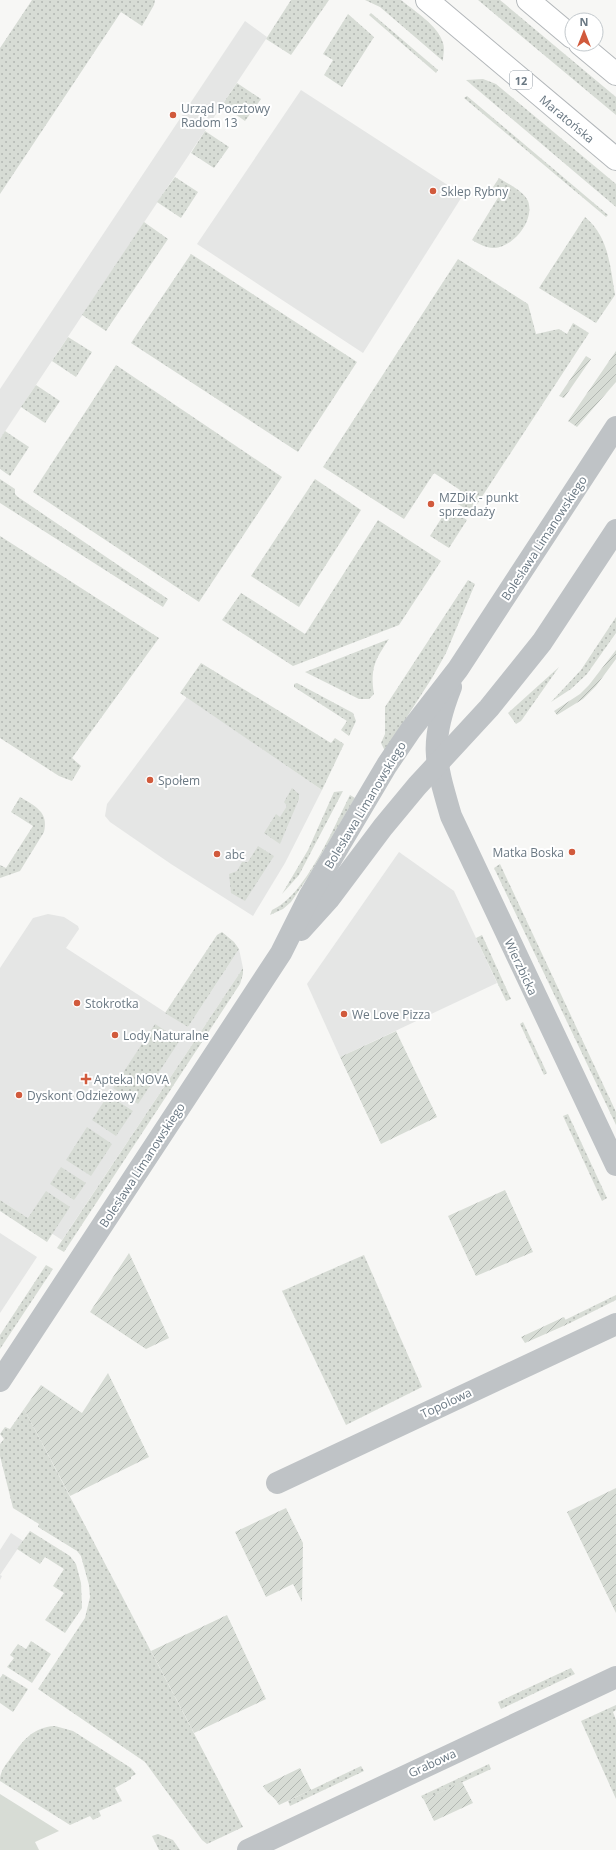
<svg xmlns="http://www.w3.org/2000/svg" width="616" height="1850" viewBox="0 0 616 1850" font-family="'Open Sans',sans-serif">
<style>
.built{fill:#e5e6e5}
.grass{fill:url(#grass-dots)}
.park{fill:#d7dcd5}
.garden{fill:url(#garden-furrows)}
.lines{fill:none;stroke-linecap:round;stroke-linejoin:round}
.major-casing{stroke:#b3b7ba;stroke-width:24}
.minor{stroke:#bfc3c6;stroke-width:22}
.major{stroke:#fff;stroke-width:22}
.poi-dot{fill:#d15a3c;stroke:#fff;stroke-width:1.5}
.labels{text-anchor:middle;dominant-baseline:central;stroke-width:4;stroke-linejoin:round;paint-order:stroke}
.shield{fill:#fff;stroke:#97a0a8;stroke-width:1}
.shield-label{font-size:11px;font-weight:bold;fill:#6a7883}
.poi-label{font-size:12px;fill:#6a7883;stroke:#fff;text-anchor:start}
.street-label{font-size:12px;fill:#6a7883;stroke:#fff}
</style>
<defs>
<pattern id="grass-dots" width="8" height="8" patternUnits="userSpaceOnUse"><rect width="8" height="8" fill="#d7dcd5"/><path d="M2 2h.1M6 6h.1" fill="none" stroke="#b2b7b2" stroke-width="1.8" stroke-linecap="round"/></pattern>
<pattern id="garden-furrows" width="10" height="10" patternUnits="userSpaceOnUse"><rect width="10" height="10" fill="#d7dcd5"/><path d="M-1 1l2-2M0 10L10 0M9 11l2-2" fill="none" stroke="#b2b7b2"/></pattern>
</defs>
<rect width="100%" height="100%" fill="#f7f7f5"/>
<g class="built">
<path d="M245,21l22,16 -1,2 -266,400v-50z"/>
<path d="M301,90l162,105 -100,158 -166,-109z"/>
<path d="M187,697l135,93 -37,73 -32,53 -82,-52 -61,-42 -5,-6 2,-12z"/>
<path d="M399,852l55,39 43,92 -157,74 -33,-73z"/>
<path d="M48,914l16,3 14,9 1,3 -13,19 122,79 51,-78 4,19 -181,272 -62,-40v-232l33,-50z"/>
<path d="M0,1233l37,24 -37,56z"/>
<path d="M11,1533l12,8 -23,34 2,1 -2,4v-30z"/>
</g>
<g class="grass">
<path d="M32,0h123l-1,5 -12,21 -21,-14 -121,182v-146z"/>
<path d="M291,0h38l-38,55 -25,-16z"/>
<path d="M365,0h36c13,11 37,25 42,43 2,6 0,12 0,18l-63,-54z"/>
<path d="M478,0h22l116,97v18z"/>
<path d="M371,13l67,57 -2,3 -67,-58z"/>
<path d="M348,14l26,23 -32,50 -18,-12 9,-15 -10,-6z"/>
<path d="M483,79l13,5 120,100v23l-150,-127z"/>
<path d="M237,83l24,16 -16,22 -23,-16z"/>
<path d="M467,96l141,119 -2,2 -142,-119z"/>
<path d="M205,131l24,16 -15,21 -23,-15z"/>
<path d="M175,177l23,15 -17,26 -24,-16z"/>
<path d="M499,178c9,6 25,13 29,23 7,19 -14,46 -34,47 -8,0 -15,-4 -22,-8l27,-44 -8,-6z"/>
<path d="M585,217c24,20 25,49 30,78l-19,28 -57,-35z"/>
<path d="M144,222l24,17 -62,92 -24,-16z"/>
<path d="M191,254l166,108 -59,90 -167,-109z"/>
<path d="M458,259l70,45 8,30 23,-5 8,5 6,-11 16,10 -117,179 -18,-10 6,-12 -26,-17 -30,46 -81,-52z"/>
<path d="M68,337l24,15 -16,25 -24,-16z"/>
<path d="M116,365l166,112 -83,125 -166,-110z"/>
<path d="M36,385l24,16 -15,22 -24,-16z"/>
<path d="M5,431l24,16 -19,29 -10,-7v-30z"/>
<path d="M0,479l15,10v5l3,3 150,102 -5,8 -163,-104z"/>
<path d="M315,479l46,31 -62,97 -48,-31z"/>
<path d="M448,508l19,12 -18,28 -19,-12z"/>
<path d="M378,520l63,41 -42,64 -106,41 -71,-46 19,-27 64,41z"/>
<path d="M0,536l159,102 -87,120 9,8 -9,15 -13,-5 -59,-38z"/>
<path d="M468,580l7,4 -29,69 -14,25 -47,73 -4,-8 4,-9v-27z"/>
<path d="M616,617v16l-29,41 -16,15 -20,13 30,-32z"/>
<path d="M389,639c-14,21 -19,29 -15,55l-5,5h-10l-54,-27z"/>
<path d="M201,663l130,80 4,-5 9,6 -22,46 -142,-97z"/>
<path d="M559,667l-38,54 -5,3 -8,-11z"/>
<path d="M297,683l56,30 3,8 -7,15 -8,-6 6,-9 -53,-34v-3z"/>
<path d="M292,788l7,6v5l-19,45 -16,-11 12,-19 4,3 7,-11 -3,-4z"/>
<path d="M343,791l-44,84 -17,19 26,-44 26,-58z"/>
<path d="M350,795l5,3 -47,79 -17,25 -8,7 -13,6 2,-5c33,-14 62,-83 78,-115z"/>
<path d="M20,797c15,9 29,15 24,35l-24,39 -20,7v-13l6,3 27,-42 -22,-14z"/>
<path d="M258,846l16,10 -29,45 -14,-8 -2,-19 8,-3 5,-9h6z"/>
<path d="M500,864l116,248v13l-122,-257z"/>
<path d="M222,932l12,10 5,7 -51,78 -23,-14 52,-78z"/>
<path d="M482,935l29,64 -5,2 -30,-63z"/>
<path d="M243,968v6l-3,10 -176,268 -7,-4z"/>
<path d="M523,1022l24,51 -3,2 -24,-51z"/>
<path d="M155,1024l25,16 -42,64 -25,-16z"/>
<path d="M108,1095l25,16 -17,25 -24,-16z"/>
<path d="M568,1114l39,84 -5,3 -39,-85z"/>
<path d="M87,1127l25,17 -21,32 -25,-16z"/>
<path d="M61,1167l25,16 -12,17 -24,-16z"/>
<path d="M46,1191l24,16 -23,35 -47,-31v-11l28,18z"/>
<path d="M364,1255l58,132 -76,38 -64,-134z"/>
<path d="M46,1265l7,4 -53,80v-14z"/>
<path d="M616,1295v5l-48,24 -3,-4z"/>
<path d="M24,1409l219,418 -36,17 -5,-4 -57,-78 -107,-73 47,-71 5,-21 -1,-12 -8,-29 -4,-5 -39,-24 1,-3 -26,-16 -13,-52v-12l4,-5 -4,-5 5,-7 5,2z"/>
<path d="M30,1531l40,25 6,8 5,19 1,25 -17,25 -20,-13 19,-27 -11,-7 11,-17 -19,-12 -5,7 -23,-15z"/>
<path d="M31,1641l20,13 -19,29 -25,-16 7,-9 -4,-3 8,-11 8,5z"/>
<path d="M571,1668l4,6 -74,35 -3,-7z"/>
<path d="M3,1674l25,15 -15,23 -13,-9v-25z"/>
<path d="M616,1705v5l-3,2 3,8v79l-35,-78z"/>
<path d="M55,1726l18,5 58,37 5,6 -5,3v2l-16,9 7,13 -23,10 2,5 -8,4 -3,-4 -20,9 -70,-44c0,-9 4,-14 10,-22 12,-17 22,-32 45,-33z"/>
<path d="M489,1764l2,5 -67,31 -3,-4z"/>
<path d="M361,1766l3,5 -74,35 -2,-5z"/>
<path d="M158,1834l15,6 7,10h-21l-7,-14z"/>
</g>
<path class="park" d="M0,1794l59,37 -24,11 4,8h-39z"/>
<g class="garden">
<path d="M616,351v31l-39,45 -9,-6z"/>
<path d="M586,356l5,3 -27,39 -5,-2z"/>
<path d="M616,650v9l-20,27 -13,13 -26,16 -3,-4 26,-17 9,-9z"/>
<path d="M396,1031l41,86 -56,27 -41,-87z"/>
<path d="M505,1190l28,62 -57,24 -28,-60z"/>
<path d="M129,1253l40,85 -23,11 -56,-37z"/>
<path d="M564,1317l4,7 -43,19 -4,-6z"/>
<path d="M108,1373l41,84 -79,39 -46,-87 17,-24 41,28z"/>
<path d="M616,1488v125l-49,-101z"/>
<path d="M286,1508l17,35 -1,59 -9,-18 -27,13 -31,-65z"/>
<path d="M227,1615l39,84 -72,34 -43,-82z"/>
<path d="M300,1768l11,22 -32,15c-4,-8 -12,-11 -16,-19z"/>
<path d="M462,1782l11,21 -39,18 -10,-21z"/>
</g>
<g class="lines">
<g class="major-casing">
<g id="major">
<path d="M427,0l189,159"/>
<path d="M528,0l44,37"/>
<path d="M580,44l36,30"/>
</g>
</g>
<g class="minor">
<path d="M451,687c-22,56 -16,74 0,129l165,349"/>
<path d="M301,930l28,-31 54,-72 34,-41 72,-78 53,-66 74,-112"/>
<path d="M0,1381l281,-428 29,-58 77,-130 23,-34 48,-62 158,-242"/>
<path d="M277,1483l339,-159"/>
<path d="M248,1850l368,-173"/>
</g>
<use href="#major" class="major"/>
</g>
<g class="poi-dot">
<circle cx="173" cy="115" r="4"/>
<circle cx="433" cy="191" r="4"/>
<circle cx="431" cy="504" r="4"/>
<circle cx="150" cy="780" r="4"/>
<circle cx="572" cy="852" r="4"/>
<circle cx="217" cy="854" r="4"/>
<circle cx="77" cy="1003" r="4"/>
<circle cx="344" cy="1014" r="4"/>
<circle cx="115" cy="1035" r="4"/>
<path d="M84 1073h4v4h4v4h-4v4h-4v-4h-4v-4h4z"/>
<circle cx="19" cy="1095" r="4"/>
</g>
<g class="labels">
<rect class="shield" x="510" y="71" width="22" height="18" rx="3"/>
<g class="shield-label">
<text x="521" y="80">12</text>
</g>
<g class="poi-label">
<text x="181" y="108">Urząd Pocztowy<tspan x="181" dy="14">Radom 13</tspan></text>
<text x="441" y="191">Sklep Rybny</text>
<text x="439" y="497">MZDiK - punkt<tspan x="439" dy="14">sprzedaży</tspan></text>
<text x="158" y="780">Społem</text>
<text x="564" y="852" text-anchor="end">Matka Boska</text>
<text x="225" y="854">abc</text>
<text x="85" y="1003">Stokrotka</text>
<text x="352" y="1014">We Love Pizza</text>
<text x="123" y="1035">Lody Naturalne</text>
<text x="94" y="1079">Apteka NOVA</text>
<text x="27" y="1095">Dyskont Odzieżowy</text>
</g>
<g class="street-label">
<text transform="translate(567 119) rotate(40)">Maratońska</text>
<text transform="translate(544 538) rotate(-57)">Bolesława Limanowskiego</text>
<text transform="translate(365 805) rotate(-59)">Bolesława Limanowskiego</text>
<text transform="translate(521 967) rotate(65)">Wierzbicka</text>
<text transform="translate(142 1165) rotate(-57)">Bolesława Limanowskiego</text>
<text transform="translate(446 1403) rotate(-25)">Topolowa</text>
<text transform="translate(432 1763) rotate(-25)">Grabowa</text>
</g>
</g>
<g transform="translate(584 32)"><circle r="19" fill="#ffffff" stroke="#c3c9cd"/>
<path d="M0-3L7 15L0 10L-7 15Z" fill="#d15a3c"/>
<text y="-6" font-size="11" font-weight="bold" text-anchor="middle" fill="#6a7883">N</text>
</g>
</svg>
